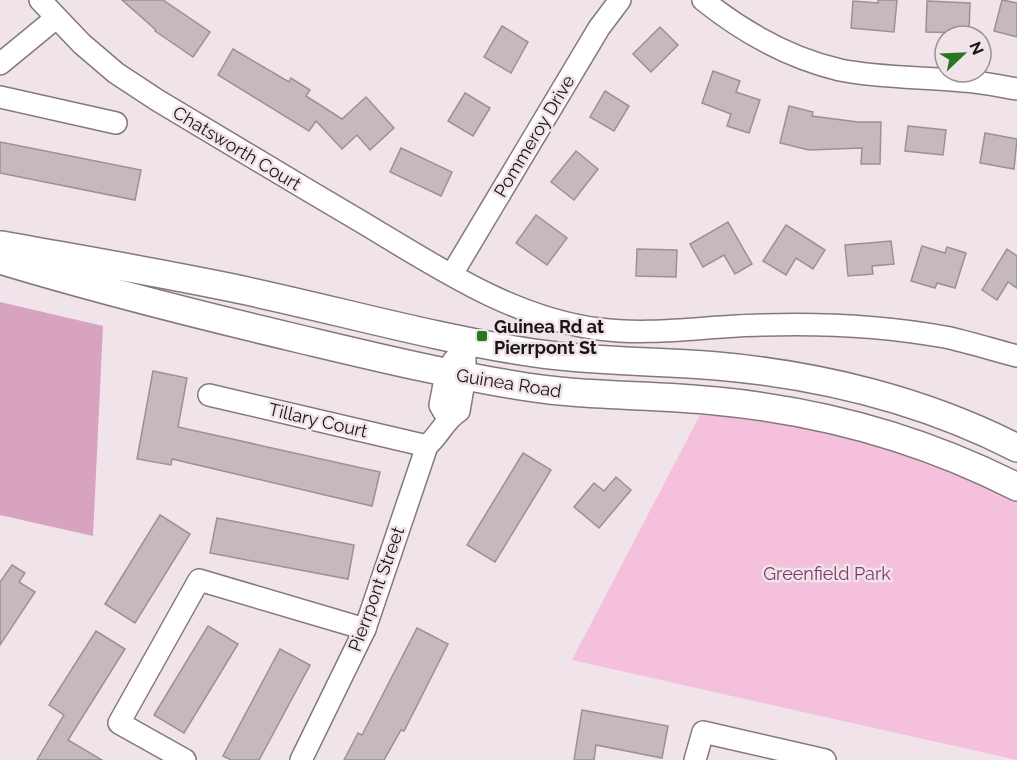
<svg xmlns="http://www.w3.org/2000/svg" width="1017" height="760" viewBox="0 0 1017 760" font-family="Raleway,sans-serif">
<style>
.green{fill:#f4c0db}
.forest{fill:#d7a3be}
.building{fill:#c5b9bf;stroke:#9c9096;stroke-width:1.5}
.lines{fill:none;stroke-linecap:round;stroke-linejoin:round}
.minor-casing{stroke:#84787e;stroke-width:24}
.major-casing{stroke:#84787e;stroke-width:30}
.minor{stroke:#fff;stroke-width:21}
.major{stroke:#fff;stroke-width:27}
.poi-dot{fill:#287720;stroke:#f0e3e9;stroke-width:2}
.labels{text-anchor:middle;dominant-baseline:central;stroke-width:5;stroke-linejoin:round;paint-order:stroke}
.street-label{font-size:18px;fill:#1a1618;stroke:#f0e3e9}
.poi-label{font-size:18px;font-weight:bold;fill:#1a1618;stroke:#f0e3e9;text-anchor:start}
.park-label{font-size:18px;fill:#7c3c61;stroke:#f0e3e9}
</style>
<rect width="100%" height="100%" fill="#f0e3e9"/>
<path class="green" d="M700,415l64,3 105,19 148,57v266l-445,-100z"/>
<path class="forest" d="M0,302l103,24 -10,210 -93,-21z"/>
<g class="building">
<path d="M122,0h41l47,32 -17,25 -38,-26 1,-1z"/>
<path d="M878,0h19l-3,32 -43,-4 2,-27 25,2z"/>
<path d="M1002,0l15,3v34l-23,-6z"/>
<path d="M927,1l43,2 -1,30 -43,-1z"/>
<path d="M502,26l26,16 -17,31 -27,-16z"/>
<path d="M660,27l18,18 -27,27 -18,-18z"/>
<path d="M233,49l56,33 2,-4 19,12 -4,6 36,23 24,-22 28,31 -24,22 -13,-15 -15,14 -26,-28 -7,10 -91,-56z"/>
<path d="M713,71l27,10 -4,11 24,8 -11,33 -22,-7 4,-12 -29,-11z"/>
<path d="M605,91l24,15 -15,25 -24,-14z"/>
<path d="M465,93l25,15 -17,28 -25,-15z"/>
<path d="M789,106l24,6 -1,4 46,6h23l-1,42h-19l1,-16 -53,2 -29,-7z"/>
<path d="M908,126l38,4 -3,25 -38,-4z"/>
<path d="M985,133l32,6 -3,30 -34,-6z"/>
<path d="M0,142l141,28 -6,30 -135,-27z"/>
<path d="M401,148l51,24 -11,24 -51,-24z"/>
<path d="M576,151l22,18 -24,31 -23,-18z"/>
<path d="M536,215l31,23 -20,27 -31,-22z"/>
<path d="M728,222l24,42 -17,10 -11,-19 -21,12 -13,-23z"/>
<path d="M786,225l39,25 -12,19 -17,-11 -10,17 -23,-14z"/>
<path d="M891,241l3,23 -22,2 1,8 -25,2 -3,-31z"/>
<path d="M922,246l23,7 2,-6 19,6 -11,35 -18,-5 -2,5 -24,-7z"/>
<path d="M637,249l40,1 -1,27 -40,-1z"/>
<path d="M1007,249l10,7v32l-9,-6 -11,18 -15,-10z"/>
<path d="M153,371l34,7 -9,49 202,45 -8,34 -200,-47 -1,6 -34,-6z"/>
<path d="M523,453l28,17 -56,92 -28,-17z"/>
<path d="M616,477l15,13 -32,38 -25,-21 20,-24 10,8z"/>
<path d="M160,515l30,19 -55,89 -30,-19z"/>
<path d="M217,518l137,27 -6,34 -138,-26z"/>
<path d="M12,565l13,8 -6,9 16,10 -35,53v-63z"/>
<path d="M208,626l30,18 -54,89 -30,-18z"/>
<path d="M417,628l31,16 -44,87 -3,-1 -17,30h-40l14,-27 4,2z"/>
<path d="M96,631l29,18 -57,91 34,20h-65l27,-45 -15,-10z"/>
<path d="M280,649l30,16 -51,95h-28l-8,-4z"/>
<path d="M582,710l86,16 -6,32 -66,-13 -2,15h-20z"/>
</g>
<g class="lines">
<g class="minor-casing">
<g id="minor">
<path d="M40,0l42,44 34,29 41,27c67,40 135,81 203,121 74,44 151,97 239,108 54,7 107,-3 162,-4 61,-2 123,1 184,12 24,5 48,13 72,19"/>
<path d="M703,0c40,32 86,58 137,70 40,8 82,7 123,11 18,1 36,5 54,8"/>
<path d="M0,64l56,-46"/>
<path d="M0,97l116,26"/>
<path d="M452,274l147,-246 21,-28"/>
<path d="M209,395l218,51"/>
<path d="M448,419l-8,-14 6,-31 8,-14"/>
<path d="M185,760l-66,-37 80,-143 166,49"/>
<path d="M301,760l64,-131 62,-183c13,-12 18,-26 32,-35l6,-35v-35"/>
<path d="M695,760l8,-28 122,28"/>
</g>
</g>
<g class="major-casing">
<g id="major">
<path d="M2,245c77,14 154,27 231,43 100,21 200,50 301,65 61,9 122,8 183,13 103,9 208,35 300,82"/>
<path d="M0,260c99,30 199,55 300,79 76,18 150,36 227,48 62,10 126,7 189,14 105,10 207,38 301,86"/>
</g>
</g>
<use href="#minor" class="minor"/>
<use href="#major" class="major"/>
</g>
<rect class="poi-dot" x="476" y="330" width="12" height="12" rx="3"/>
<g class="labels">
<g class="street-label">
<text transform="translate(534 136) rotate(-59)">Pommeroy Drive</text>
<text transform="translate(237 148) rotate(31)">Chatsworth Court</text>
<text transform="translate(509 383) rotate(9)">Guinea Road</text>
<text transform="translate(318 420) rotate(13)">Tillary Court</text>
<text transform="translate(376 589) rotate(-70)">Pierrpont Street</text>
</g>
<g class="poi-label">
<text x="494" y="326">Guinea Rd at<tspan x="494" dy="21">Pierrpont St</tspan></text>
</g>
<g class="park-label">
<text x="827" y="573">Greenfield Park</text>
</g>
</g>
<g transform="translate(963 54) rotate(67)"><circle r="28" fill="#f0e3e9" stroke="#9a9195" stroke-width="1.5"/>
<path d="M0-4.5L10 22L0 15L-10 22Z" fill="#287720"/>
<text y="-9" font-size="16" font-weight="bold" text-anchor="middle" fill="#1a1618">N</text>
</g>
</svg>
